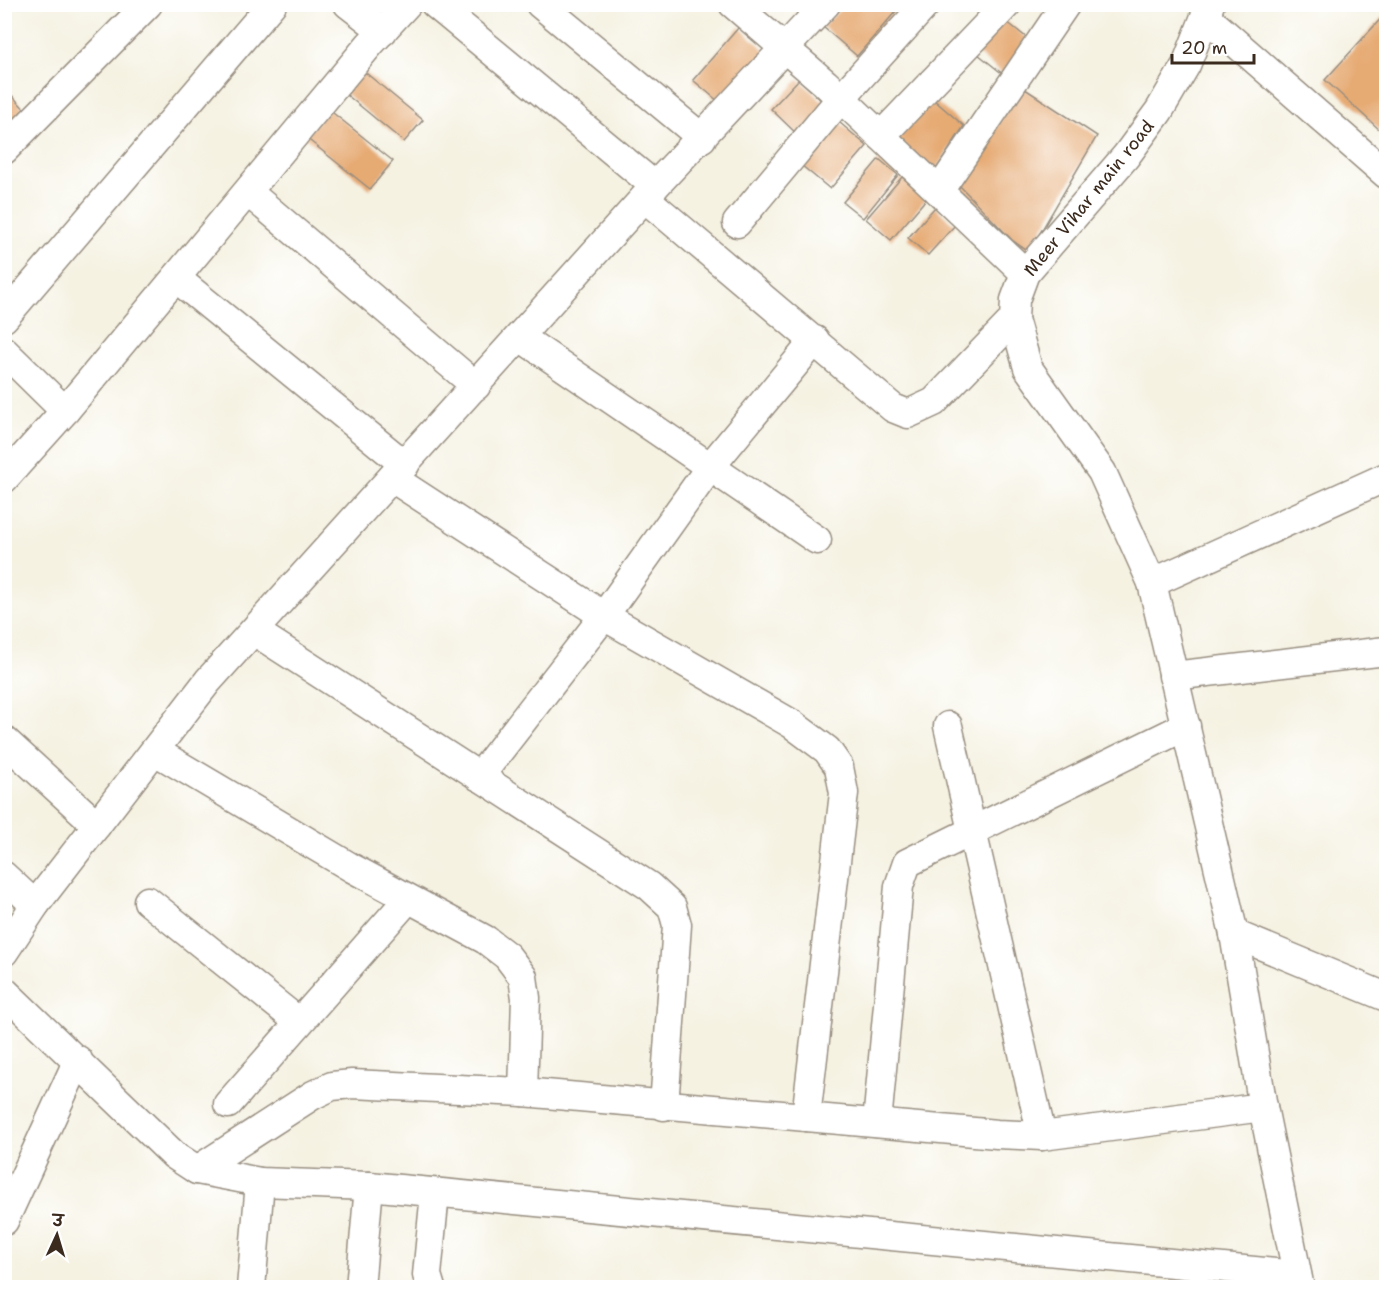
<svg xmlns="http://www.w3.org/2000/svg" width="1391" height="1292" viewBox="0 0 1391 1292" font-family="'Shantell Sans','Playpen Sans Deva',sans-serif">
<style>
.building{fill:#e6aa73}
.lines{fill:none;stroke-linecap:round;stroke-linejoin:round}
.minor-casing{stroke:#988e80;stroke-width:31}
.minor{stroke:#fff;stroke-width:28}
.labels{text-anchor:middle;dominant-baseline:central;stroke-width:4.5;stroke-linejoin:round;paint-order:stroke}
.street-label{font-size:18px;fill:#3b2a1e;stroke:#fff}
</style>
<rect width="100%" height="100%" fill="#fff"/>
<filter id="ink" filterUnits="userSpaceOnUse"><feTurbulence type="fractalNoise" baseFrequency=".0167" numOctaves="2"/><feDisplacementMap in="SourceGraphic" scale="12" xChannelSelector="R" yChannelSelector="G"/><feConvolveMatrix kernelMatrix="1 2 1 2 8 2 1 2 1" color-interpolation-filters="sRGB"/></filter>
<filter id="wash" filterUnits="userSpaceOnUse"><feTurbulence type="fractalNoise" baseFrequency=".008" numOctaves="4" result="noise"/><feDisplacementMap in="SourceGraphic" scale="24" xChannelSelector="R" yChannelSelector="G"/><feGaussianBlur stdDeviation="1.35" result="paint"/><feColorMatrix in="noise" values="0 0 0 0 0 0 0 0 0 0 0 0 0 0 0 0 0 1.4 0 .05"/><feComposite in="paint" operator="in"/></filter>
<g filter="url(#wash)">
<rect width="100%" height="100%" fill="#f5f2e2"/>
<g id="blocks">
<g class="building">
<path d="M845,4h42l9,7 -39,45 -34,-29z"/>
<path d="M1386,13v111l-5,7 -56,-51z"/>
<path d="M1001,17l31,25 -28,33 -31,-25z"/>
<path d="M739,27l32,28 -46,52 -32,-27z"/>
<path d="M361,69l62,51 -19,22 -62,-51z"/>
<path d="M799,79l31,30 -28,30 -31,-30z"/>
<path d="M4,87l25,27 -25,21z"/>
<path d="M1022,87l75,49 -68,116 -17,-12 -54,-56z"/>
<path d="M933,99l31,27 -34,53 -38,-33z"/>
<path d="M328,109l65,52 -23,28 -65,-52z"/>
<path d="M832,116l35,30 -37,43 -35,-29z"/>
<path d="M879,159l19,16 -35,43 -20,-16z"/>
<path d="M902,177l25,21 -36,42 -25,-21z"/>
<path d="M935,207l20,18 -27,30 -20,-17z"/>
</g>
</g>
</g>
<g filter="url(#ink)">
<use href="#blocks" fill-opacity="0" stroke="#988e80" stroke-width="1.5"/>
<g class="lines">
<g class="minor-casing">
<g id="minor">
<path d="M348,4l35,27"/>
<path d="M435,4l220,182"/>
<path d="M540,4l162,134"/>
<path d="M733,4l92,79 200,190"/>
<path d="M1210,4l-24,61 -27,46 -33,45 -101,117 -10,27 -1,19 14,49 74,104 50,111 82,351 29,173 37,181"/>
<path d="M1206,17l180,157"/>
<path d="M881,136l126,-132"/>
<path d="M4,150l144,-146"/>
<path d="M939,191l127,-187"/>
<path d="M248,192l228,194"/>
<path d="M646,199l247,209 15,6 26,-12 80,-83"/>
<path d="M737,223l104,-125 85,-94"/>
<path d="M176,278l229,187"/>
<path d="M4,318l268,-314"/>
<path d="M520,337l297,203"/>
<path d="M4,351l61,60"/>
<path d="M392,478l212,138 188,108 35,26 12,17 5,26 -38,324"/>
<path d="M4,479l61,-68 305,-367 37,-40"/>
<path d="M1152,583l234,-106"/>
<path d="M254,631l395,255 23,21 5,18 -13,181"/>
<path d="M1173,676l213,-25"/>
<path d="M948,726l94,410"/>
<path d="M4,740l93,85"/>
<path d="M155,751l197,117 134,72 21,16 16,21 3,21 -3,94"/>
<path d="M479,777l125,-161 106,-149 105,-127"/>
<path d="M4,876l31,29"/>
<path d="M148,901l151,121"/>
<path d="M1234,934l152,63"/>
<path d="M4,952l31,-47 173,-224 447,-495 171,-182"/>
<path d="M4,991l170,164 23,15 63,12 109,4 928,89"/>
<path d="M228,1104l180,-205"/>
<path d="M877,1123l22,-237 8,-23 279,-137"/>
<path d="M197,1170l116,-75 19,-9 20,-2 171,8 474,42 45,2 221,-29"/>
<path d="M4,1221l74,-161"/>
<path d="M251,1288l9,-106"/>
<path d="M360,1288l9,-102"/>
<path d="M431,1288l-4,-13 8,-82"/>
</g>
</g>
<use href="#minor" class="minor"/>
</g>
</g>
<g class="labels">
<g class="street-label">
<text transform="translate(1089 198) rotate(-51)">Meer Vihar main road</text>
</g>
</g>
<rect width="1391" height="1292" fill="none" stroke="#fff" stroke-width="24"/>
<g transform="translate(57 1235) rotate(4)" stroke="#ffffff" stroke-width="4.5" paint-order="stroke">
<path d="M0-4.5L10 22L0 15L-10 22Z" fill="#3b2a1e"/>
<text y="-9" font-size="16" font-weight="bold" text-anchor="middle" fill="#3b2a1e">उ</text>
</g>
<path d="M1172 54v9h82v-9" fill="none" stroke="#3b2a1e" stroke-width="3"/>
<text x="1181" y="54" font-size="18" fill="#3b2a1e" stroke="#ffffff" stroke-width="4.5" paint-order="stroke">20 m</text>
</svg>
